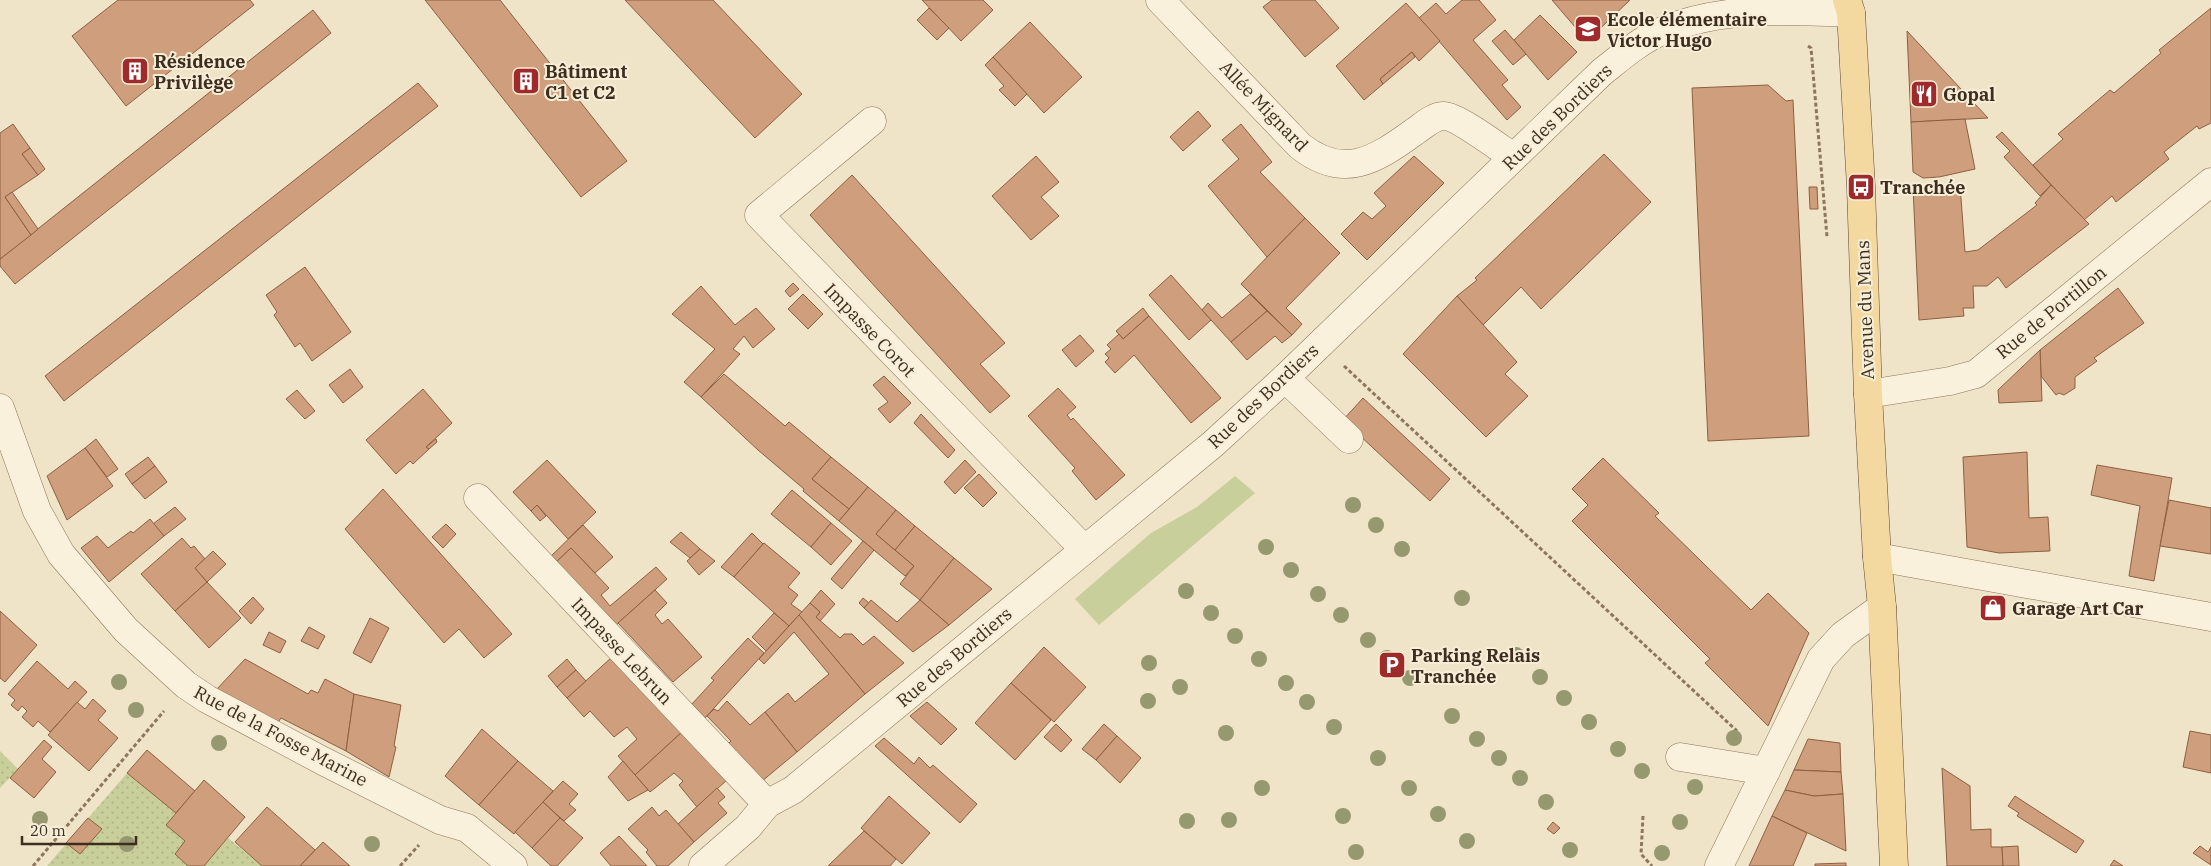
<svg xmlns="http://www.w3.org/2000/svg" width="2211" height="866" viewBox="0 0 2211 866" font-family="'IBM Plex Serif',serif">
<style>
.green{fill:#c9cf9b}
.garden{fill:url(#garden-dots)}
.building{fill:#cf9f7d;stroke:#8d5f41}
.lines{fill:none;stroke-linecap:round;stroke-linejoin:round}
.minor-casing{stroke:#8d765c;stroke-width:29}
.major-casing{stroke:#5b4430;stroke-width:29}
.path{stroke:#8d765c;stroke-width:3;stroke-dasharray:4 2.5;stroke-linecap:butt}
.minor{stroke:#faf1dc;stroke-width:28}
.major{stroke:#f3d9a0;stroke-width:28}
.tree{fill:#96986f}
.labels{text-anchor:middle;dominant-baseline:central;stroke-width:4;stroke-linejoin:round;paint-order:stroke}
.poi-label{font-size:18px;font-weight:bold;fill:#3d2e20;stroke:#f7eed8;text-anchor:start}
.street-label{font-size:18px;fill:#3d2e20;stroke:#f7eed8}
</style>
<defs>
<pattern id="garden-dots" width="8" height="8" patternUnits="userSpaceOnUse" patternTransform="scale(1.25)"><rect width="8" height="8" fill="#c9cf9b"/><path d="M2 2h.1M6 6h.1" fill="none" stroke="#aeb285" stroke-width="1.8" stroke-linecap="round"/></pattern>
</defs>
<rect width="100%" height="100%" fill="#f0e4c8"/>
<path class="green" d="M1235,476l20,17 -156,132 -24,-26 76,-66 46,-26z"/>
<g class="garden">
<path d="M0,751l18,18 -18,19z"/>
<path d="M127,773l49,40 -10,12 19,16 3,25h-141z"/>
<path d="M228,838l34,28h-58z"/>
</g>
<g class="building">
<path d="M118,0h132l4,5 -128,101 -54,-70z"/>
<path d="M425,0h75l127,161 -46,36z"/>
<path d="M625,0h88l89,94 -47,44z"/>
<path d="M922,0h61l10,10 -32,31z"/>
<path d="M1272,0h43l24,28 -34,29 -42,-50z"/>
<path d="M1462,0h17l17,20 -23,20 35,40 -6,5 19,22 -14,13 -88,-102 17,-15 10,11z"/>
<path d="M1552,0h78l-43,41z"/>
<path d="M1406,3l34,38 -21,20 -7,-9 -32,27 3,5 -19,16 -28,-34z"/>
<path d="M929,8l20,20 -12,12 -20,-20z"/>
<path d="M2211,8v115l-12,6 -2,-3 -33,26 5,7 -53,43 -4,-6 -28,24 -51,-55 30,-26 -5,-5 52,-44 4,3 47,-40 -2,-3z"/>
<path d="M313,10l18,23 -316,251 -15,-18v-7z"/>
<path d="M1540,15l37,37 -29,28 -34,-40z"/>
<path d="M1030,22l52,55 -38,36 -51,-56z"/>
<path d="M1505,30l21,24 -13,11 -21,-24z"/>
<path d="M1907,31l81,87 -77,4z"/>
<path d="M1412,52l3,5 -32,27 -3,-5z"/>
<path d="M993,57l34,37 -12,12 -16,-16 5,-4 -19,-21z"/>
<path d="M418,83l20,23 -374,295 -19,-25z"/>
<path d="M1768,85l18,16 7,-1 16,336 -101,5 -16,-353z"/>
<path d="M1198,111l13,15 -28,25 -13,-14z"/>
<path d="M1965,119l10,50 -36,8 -16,1 -10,-6 -2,-50z"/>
<path d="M13,124l17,24 -8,6 16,21 -33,22 26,38 -31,24v-126z"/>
<path d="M1241,124l31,38 -12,10 45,46 -38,39 -59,-71 31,-27 -17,-19z"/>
<path d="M2002,132l49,53 -11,11 -36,-39 6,-6 -14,-14z"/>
<path d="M30,148l15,21 -7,6 -16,-21z"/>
<path d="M1604,154l47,48 -110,107 -20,-22 -38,38 -26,-29 20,-16 -2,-2z"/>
<path d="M1036,156l23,26 -18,15 18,19 -28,24 -39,-44z"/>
<path d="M1414,156l30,27 -77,77 -26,-26 22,-22 9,7 14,-13 -12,-13z"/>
<path d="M852,175l153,168 -25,21 30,32 -20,17 -180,-198z"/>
<path d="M1960,185l5,67 13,-2 59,-45 -2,-2 16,-18 38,39 -83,64 -8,-11 -11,9h-14l1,22h-11l1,8 -45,4 -6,-133z"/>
<path d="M1809,187h8l1,22h-8z"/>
<path d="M12,192l26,37 -7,6 -26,-38z"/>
<path d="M1305,218l35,35 -54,55 16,16 -10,11 -51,-51z"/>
<path d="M305,267l46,65 -39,29 -12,-18 -5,4 -21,-32 3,-3 -11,-17z"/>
<path d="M1171,275l40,45 -22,20 -40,-45z"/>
<path d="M793,283l6,6 -9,8 -5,-6z"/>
<path d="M701,286l34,39 21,-17 19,21 -22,19 -9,-12 -11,13 7,5 -39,43 -17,-15 31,-33 -43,-35z"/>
<path d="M2118,288l26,35 -50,35 3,3 -22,16v11l-11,7 -5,-2 -3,2 -15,-19 -1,-26z"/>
<path d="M803,294l20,20 -15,15 -20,-20z"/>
<path d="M1250,294l17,17 -36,31 -29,-32 6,-7 14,15z"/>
<path d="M1457,296l60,66 -12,12 23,22 -42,41 -83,-83z"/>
<path d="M1143,308l6,8 -26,23 -7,-8z"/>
<path d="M1267,311l25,24 -10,8 -7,-7 -28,24 -16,-18z"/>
<path d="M1149,316l72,82 -30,25 -57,-68 -19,18 -10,-11 4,-4 -4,-4 6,-5 -4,-4 12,-11 4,5z"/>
<path d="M1080,335l14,16 -18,16 -14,-17z"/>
<path d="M2040,350l2,51 -43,2 -1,-13z"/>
<path d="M350,369l13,18 -20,16 -14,-18z"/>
<path d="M724,374l61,52 4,-4 42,35 -19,22 37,30 -10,12 -36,-30 1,-2 -46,-39 -57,-53z"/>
<path d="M884,376l27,27 -21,20 -12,-14 10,-7 -15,-17z"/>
<path d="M1058,388l18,19 -9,8 4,5 2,-2 52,57 -29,25 -24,-29 3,-3 -47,-52z"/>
<path d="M423,389l29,34 -26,24 3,2 -16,15 -3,-3 -14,13 -30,-34z"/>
<path d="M297,390l18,21 -10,8 -19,-20z"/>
<path d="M1363,398l87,81 -20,22 -87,-81z"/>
<path d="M921,414l34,36 -7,8 -34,-35z"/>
<path d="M96,439l22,30 -11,8 -22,-29z"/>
<path d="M436,439l1,3 -8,7 -3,-2z"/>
<path d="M85,448l28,38 -46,34 -20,-44z"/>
<path d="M2027,452l2,66 19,-1 2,34 -51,2 -32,-6 -4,-90z"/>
<path d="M148,457l7,9 -23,18 -7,-10z"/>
<path d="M831,457l37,30 -19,22 -37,-30z"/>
<path d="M1603,458l56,55 -4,3 96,94 17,-17 41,40 -41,93 -63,-63 5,-4 -138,-138 16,-16 -16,-16z"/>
<path d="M547,460l49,52 -28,27 -31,-34 -6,6 -18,-19z"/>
<path d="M965,460l11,12 -21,22 -11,-12z"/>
<path d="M2097,465l75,13 -18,103 -25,-5 11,-70 -49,-11z"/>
<path d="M155,466l12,16 -22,17 -13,-15z"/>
<path d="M979,474l18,19 -14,14 -19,-19z"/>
<path d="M868,487l28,23 -20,24 38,32 -9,10 -66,-55z"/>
<path d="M383,489l129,145 -28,24 -25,-29 -15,14 -99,-114z"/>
<path d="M792,490l39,33 -20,24 -40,-33z"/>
<path d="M2169,500l42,8v46l-51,-8z"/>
<path d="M537,505l9,11 -6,5 -9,-10z"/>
<path d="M175,507l11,12 -22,17 -11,-12z"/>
<path d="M896,510l19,16 -20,24 -19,-16z"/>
<path d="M150,519l14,17 -55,46 -28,-34 16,-12 11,12 23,-17 2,2z"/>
<path d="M831,523l21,18 -21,24 -20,-18z"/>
<path d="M446,524l10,10 -13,14 -11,-11z"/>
<path d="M583,525l30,32 -18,16 -24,-25 -17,16 -5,-6z"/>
<path d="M915,526l39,32 -34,42 -20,-16 14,-18 -19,-16z"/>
<path d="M681,532l19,17 -10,9 -20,-16z"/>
<path d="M752,533l11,11 -29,33 -13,-10z"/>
<path d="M182,538l9,10 3,-2 11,13 -10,9 12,14 -32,29 -34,-37z"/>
<path d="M863,541l11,9 -32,39 -11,-10z"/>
<path d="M764,543l36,30 -12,14 10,8 -7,9 11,8 -13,14 -55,-49z"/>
<path d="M571,548l38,40 -8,7 9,11 46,-39 11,12 -53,48 -60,-63z"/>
<path d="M700,549l15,12 -16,14 -12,-14z"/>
<path d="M213,551l13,13 -19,18 -12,-14z"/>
<path d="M954,558l38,31 -43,36 -29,-25z"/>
<path d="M207,582l34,36 -32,30 -34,-37z"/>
<path d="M655,590l12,13 -12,12 7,9 6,-5 34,38 -29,25 -55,-59z"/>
<path d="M821,590l14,14 -15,17 -4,-4 4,-5 -10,-9z"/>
<path d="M253,597l11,12 -13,15 -12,-13z"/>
<path d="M863,598l6,5 -5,5 -5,-5z"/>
<path d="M871,600l26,22 23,-22 29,25 -36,27 -49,-44z"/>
<path d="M810,603l10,9 -4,5 24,21 4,-4h8l11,11 11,-9 30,27 -39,31 -66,-79z"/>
<path d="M0,611l37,34 -32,37 -5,-4z"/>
<path d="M774,613l15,13 -23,25 -14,-14z"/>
<path d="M799,615l66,79 -68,58 -32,-40 23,-19 7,9 34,-28 -35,-42 -30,32 -5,-5z"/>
<path d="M370,618l19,10 -18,35 -18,-10z"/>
<path d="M309,627l16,9 -7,13 -17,-8z"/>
<path d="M269,632l17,9 -6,12 -17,-8z"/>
<path d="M748,638l16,15 -59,65 -13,-14 22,-24 -3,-2z"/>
<path d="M1044,647l42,40 -32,35 -43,-39z"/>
<path d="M612,657l70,75 -47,43 -17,-19 19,-17 -10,-12 -13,10 -24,-26 -6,6 -17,-19z"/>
<path d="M245,659l63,35 3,-4 7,3 7,-14 29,15 -8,57 -65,-33 -4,6 -61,-34z"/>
<path d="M567,659l9,11 -19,17 -9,-11z"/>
<path d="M37,661l31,28 7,-8 12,11 -37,40 -12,-11 -5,6 -11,-10 5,-6 -5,-5 -4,5 -7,-6 4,-5 -7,-6z"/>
<path d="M576,670l10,11 -19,17 -10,-11z"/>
<path d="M1011,683l40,37 -36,40 -40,-37z"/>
<path d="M354,694l47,11 -7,41 2,1 -7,30 -43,-26z"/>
<path d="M93,699l13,12 -8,9 20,18 -29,33 -41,-36 29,-33 8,7z"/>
<path d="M727,701l23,24 15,-13 32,40 -36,30 -34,-37 4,-4 -24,-25 7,-7 4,2z"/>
<path d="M927,702l30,27 -16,16 -31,-29z"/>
<path d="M1056,724l16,16 -11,12 -17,-15z"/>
<path d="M1104,724l13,12 -21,24 -14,-11z"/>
<path d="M482,729l36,32 -39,44 -34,-29z"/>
<path d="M2190,731l21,4v38l-28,-6z"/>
<path d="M682,732l45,48 -30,27 -18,-22 4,-4 -9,-8 -24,19 -15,-17z"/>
<path d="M1117,736l24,22 -21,25 -24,-23z"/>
<path d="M884,738l30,26 5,-7 11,11 3,-3 44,39 -17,19 -85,-77z"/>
<path d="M1808,739l32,4 1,29 -47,-2z"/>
<path d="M44,740l8,7 -10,12 14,13 -22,26 -24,-20z"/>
<path d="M147,750l48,41 -19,22 -49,-40z"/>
<path d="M518,761l35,30 -39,43 -35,-29z"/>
<path d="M623,761l25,29 -20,11 -20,-24z"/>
<path d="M1942,768l28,18 1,44 20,-1v18h11l1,19h-56z"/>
<path d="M1794,770l47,2 2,22 -29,2 -29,-6z"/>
<path d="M204,780l41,37 -41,49h-16l-13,-12 10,-13 -19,-16z"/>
<path d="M563,781l15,13 -9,10 7,6 -12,11 -21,-19z"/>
<path d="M717,788l8,9 -7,6 9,10 -33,29 -16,-18z"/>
<path d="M1785,790l29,6 29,-2 3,57 -74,-35z"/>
<path d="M889,796l41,37 -28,31 -41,-36z"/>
<path d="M2015,796l69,45 -8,12 -59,-37 2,-3 -11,-7z"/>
<path d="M543,802l17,16 -28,30 -17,-16z"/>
<path d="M267,807l48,43 -15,16h-38l-27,-24z"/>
<path d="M652,807l7,9 7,-6 28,32 -26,24h-11l-11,-14 2,-2 -20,-21z"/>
<path d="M1772,816l35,17 -14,33h-44z"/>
<path d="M88,818l14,11 -22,25 -14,-11z"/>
<path d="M560,818l23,20 -26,28h-6l-19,-18z"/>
<path d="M1553,822l7,6 -6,6 -7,-5z"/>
<path d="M864,831l32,28 -6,7h-62z"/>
<path d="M619,836l28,30h-36l-11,-13z"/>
<path d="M323,842l27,24h-50z"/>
<path d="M2018,846l1,20h-16l-1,-19z"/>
<path d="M2200,846l8,6 3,-5v18l-18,-12z"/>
<path d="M2114,860l9,6h-13z"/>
<path d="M1846,863v3h-31v-2z"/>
</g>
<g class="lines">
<g class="minor-casing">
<g id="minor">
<path d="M1160,0l140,146c43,34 74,15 114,-14 9,-6 19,-16 30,-16 13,0 57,33 69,41"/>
<path d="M872,121l-113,94 325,334"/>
<path d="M1285,378l64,61"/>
<path d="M1868,394l82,-13 26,-7 235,-192"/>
<path d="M0,408l37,103 24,43 65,76 60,55 21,14 116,62 117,59 27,8 46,38"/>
<path d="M478,498l289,306"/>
<path d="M1877,557l334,60"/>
<path d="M1680,757l86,14"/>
<path d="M703,866l45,-39 19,-23 26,-14 420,-346 72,-66 317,-306c19,-15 37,-31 60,-41 59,-25 126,-21 189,-18"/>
<path d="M1719,866l102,-207 22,-24 39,-28"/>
</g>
</g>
<g class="major-casing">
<path id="major" d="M1847,0l4,13 10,174 7,207 9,163 5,50 12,259"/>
</g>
<g class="path">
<path d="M1808,46l3,2 16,189"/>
<path d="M1344,366l393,365"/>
<path d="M1643,816l-2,38 11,12"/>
<path d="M33,866l131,-155"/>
<path d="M400,866l19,-21"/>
</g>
<use href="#minor" class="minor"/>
<use href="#major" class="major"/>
</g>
<g class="tree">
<circle cx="1353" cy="505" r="8"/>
<circle cx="1376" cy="525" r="8"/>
<circle cx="1266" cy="547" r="8"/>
<circle cx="1402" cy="549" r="8"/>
<circle cx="1291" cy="570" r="8"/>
<circle cx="1186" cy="591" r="8"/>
<circle cx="1318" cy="594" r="8"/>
<circle cx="1462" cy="598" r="8"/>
<circle cx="1211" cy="613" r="8"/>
<circle cx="1341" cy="615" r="8"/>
<circle cx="1235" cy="636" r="8"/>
<circle cx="1368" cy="640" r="8"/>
<circle cx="1516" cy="655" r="8"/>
<circle cx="1387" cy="658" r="8"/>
<circle cx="1259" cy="659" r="8"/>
<circle cx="1149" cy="663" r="8"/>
<circle cx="1540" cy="677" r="8"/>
<circle cx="1410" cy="678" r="8"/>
<circle cx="119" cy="682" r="8"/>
<circle cx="1286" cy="683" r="8"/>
<circle cx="1180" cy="687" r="8"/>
<circle cx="1564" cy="698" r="8"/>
<circle cx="1148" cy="701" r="8"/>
<circle cx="1307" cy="702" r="8"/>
<circle cx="136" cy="710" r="8"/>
<circle cx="1452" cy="716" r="8"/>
<circle cx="1589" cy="722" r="8"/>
<circle cx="1334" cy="727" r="8"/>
<circle cx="1226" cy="733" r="8"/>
<circle cx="1734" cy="738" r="8"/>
<circle cx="1477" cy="739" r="8"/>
<circle cx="219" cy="743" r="8"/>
<circle cx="1618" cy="749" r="8"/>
<circle cx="1378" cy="758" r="8"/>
<circle cx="1499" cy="758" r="8"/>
<circle cx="1642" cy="771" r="8"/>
<circle cx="1520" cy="778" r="8"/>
<circle cx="1695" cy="787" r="8"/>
<circle cx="1262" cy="788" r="8"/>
<circle cx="1409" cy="788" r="8"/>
<circle cx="1546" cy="802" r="8"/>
<circle cx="1438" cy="814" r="8"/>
<circle cx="1343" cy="816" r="8"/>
<circle cx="40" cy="819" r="8"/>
<circle cx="1229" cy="820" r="8"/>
<circle cx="1187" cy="821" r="8"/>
<circle cx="1680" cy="822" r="8"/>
<circle cx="1467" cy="841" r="8"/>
<circle cx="127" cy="844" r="8"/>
<circle cx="372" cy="844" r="8"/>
<circle cx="1570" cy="850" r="8"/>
<circle cx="1356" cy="852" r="8"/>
<circle cx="1662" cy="853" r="8"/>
</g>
<defs>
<g id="school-square" transform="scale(1.4375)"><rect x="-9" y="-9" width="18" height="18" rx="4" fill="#9e2a2b" stroke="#f7eed8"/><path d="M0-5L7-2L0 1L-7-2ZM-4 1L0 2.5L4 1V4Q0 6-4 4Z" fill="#fff"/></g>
<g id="building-square" transform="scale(1.4375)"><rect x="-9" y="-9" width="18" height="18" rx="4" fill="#9e2a2b" stroke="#f7eed8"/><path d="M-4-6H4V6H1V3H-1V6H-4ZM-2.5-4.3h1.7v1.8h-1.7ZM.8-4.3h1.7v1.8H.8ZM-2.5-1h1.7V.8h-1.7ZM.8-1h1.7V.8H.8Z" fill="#fff"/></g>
<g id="restaurant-square" transform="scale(1.4375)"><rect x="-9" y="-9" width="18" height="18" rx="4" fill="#9e2a2b" stroke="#f7eed8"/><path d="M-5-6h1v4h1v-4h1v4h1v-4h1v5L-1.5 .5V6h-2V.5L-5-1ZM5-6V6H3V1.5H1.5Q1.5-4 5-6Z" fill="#fff"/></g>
<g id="bus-square" transform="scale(1.4375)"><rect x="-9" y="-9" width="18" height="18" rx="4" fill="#9e2a2b" stroke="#f7eed8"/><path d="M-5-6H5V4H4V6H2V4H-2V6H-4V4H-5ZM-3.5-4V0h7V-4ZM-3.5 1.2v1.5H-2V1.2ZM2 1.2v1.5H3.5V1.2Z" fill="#fff"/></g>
<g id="shop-square" transform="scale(1.4375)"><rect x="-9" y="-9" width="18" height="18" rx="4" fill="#9e2a2b" stroke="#f7eed8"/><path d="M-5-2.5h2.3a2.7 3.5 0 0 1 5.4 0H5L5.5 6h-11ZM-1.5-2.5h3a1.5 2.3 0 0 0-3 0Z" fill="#fff"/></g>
<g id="parking-square" transform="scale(1.4375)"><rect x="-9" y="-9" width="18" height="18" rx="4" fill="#9e2a2b" stroke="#f7eed8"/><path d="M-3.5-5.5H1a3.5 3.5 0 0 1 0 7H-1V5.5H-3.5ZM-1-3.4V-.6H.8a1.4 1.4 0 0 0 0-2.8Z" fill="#fff"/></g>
</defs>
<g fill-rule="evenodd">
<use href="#school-square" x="1588" y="29"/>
<use href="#building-square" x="135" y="71"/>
<use href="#building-square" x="526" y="81"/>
<use href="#restaurant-square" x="1924" y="94"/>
<use href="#bus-square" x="1861" y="187"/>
<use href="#shop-square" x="1993" y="608"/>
<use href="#parking-square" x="1392" y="665"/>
</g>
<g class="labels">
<g class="poi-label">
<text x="1607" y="19">Ecole élémentaire<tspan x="1607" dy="21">Victor Hugo</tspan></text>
<text x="154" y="61">Résidence<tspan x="154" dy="21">Privilège</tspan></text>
<text x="545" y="71">Bâtiment<tspan x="545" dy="21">C1 et C2</tspan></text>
<text x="1943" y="94">Gopal</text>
<text x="1880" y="187">Tranchée</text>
<text x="2012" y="608">Garage Art Car</text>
<text x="1411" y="655">Parking Relais<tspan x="1411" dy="21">Tranchée</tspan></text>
</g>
<g class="street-label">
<text transform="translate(1264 106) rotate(46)">Allée Mignard</text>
<text transform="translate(1557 117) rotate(-44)">Rue des Bordiers</text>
<text transform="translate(1865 310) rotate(-92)">Avenue du Mans</text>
<text transform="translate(2051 312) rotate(-39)">Rue de Portillon</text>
<text transform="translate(870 330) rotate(46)">Impasse Corot</text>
<text transform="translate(1263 396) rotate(-43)">Rue des Bordiers</text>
<text transform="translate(622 651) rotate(47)">Impasse Lebrun</text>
<text transform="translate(954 657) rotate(-40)">Rue des Bordiers</text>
<text transform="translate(281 736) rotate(28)">Rue de la Fosse Marine</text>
</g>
</g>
<path d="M22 836v8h114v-8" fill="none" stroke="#3d2e20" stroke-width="2.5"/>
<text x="30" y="836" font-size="15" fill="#3d2e20" stroke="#f7eed8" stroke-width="4" paint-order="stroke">20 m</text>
</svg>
